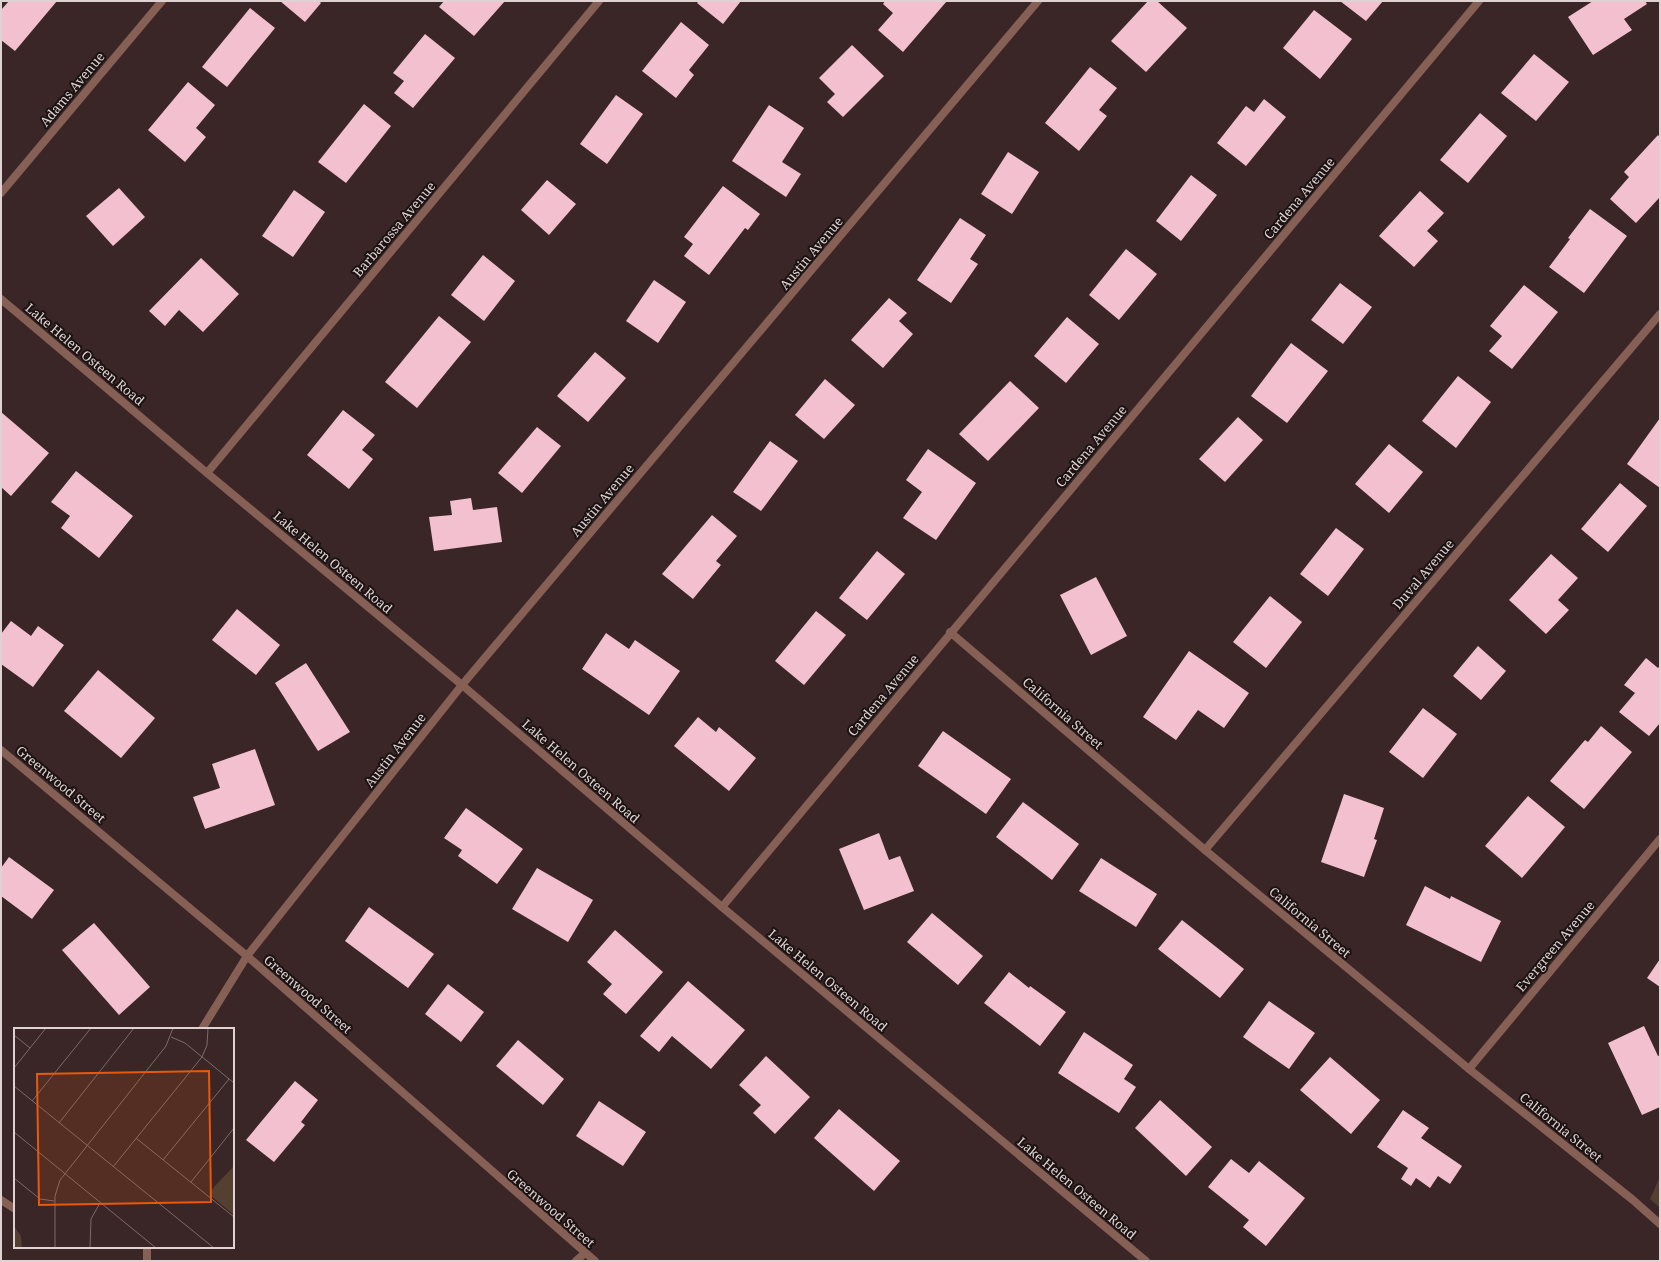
<svg xmlns="http://www.w3.org/2000/svg" width="1661" height="1262" viewBox="0 0 1661 1262" font-family="'Noto Serif',serif">
<style>
.green{fill:#553f30}
.building{fill:#f3c0d0}
.lines{fill:none;stroke-linecap:round;stroke-linejoin:round}
.minor{stroke:#876055;stroke-width:8}
.tertiary{stroke:#876055;stroke-width:8}
.labels{text-anchor:middle;dominant-baseline:central;stroke-width:4;stroke-linejoin:round;paint-order:stroke}
.street-label{font-size:13px;fill:#e0d2d2;stroke:#1b1212}
.inset-road{fill:none;stroke:#7c6b6b;stroke-width:1}
.view{fill:#e8590c;fill-opacity:0.15;stroke:#e8590c;stroke-width:2}
.inset-edge{fill:none;stroke:#e0d2d2;stroke-width:2}
</style>
<rect width="100%" height="100%" fill="#3a2627"/>
<path class="green" d="M1660,1177v31l-10,-9z"/>
<g class="building">
<path d="M9,1h48l-42,50 -14,-11v-30z"/>
<path d="M280,1h39l2,2 -16,19z"/>
<path d="M444,1h61l-31,35 -35,-29z"/>
<path d="M699,1h42l-18,23 -26,-21z"/>
<path d="M885,1h62l-44,51 -25,-22 15,-17 -10,-9z"/>
<path d="M1148,1h9l30,27 -41,44 -35,-31z"/>
<path d="M1340,1h43l-17,20z"/>
<path d="M1593,1h52l2,3 -23,15 8,11 -39,25 -25,-38z"/>
<path d="M250,8l25,20 -48,59 -25,-20z"/>
<path d="M1314,10l38,29 -32,40 -37,-31z"/>
<path d="M681,22l28,23 -20,25 5,5 -18,23 -34,-27z"/>
<path d="M425,34l30,24 -42,50 -19,-15 10,-12 -11,-8z"/>
<path d="M852,45l32,31 -41,41 -16,-15 8,-8 -16,-16z"/>
<path d="M1534,54l35,28 -33,39 -35,-28z"/>
<path d="M1090,67l27,21 -18,22 8,6 -28,35 -34,-28z"/>
<path d="M188,82l27,23 -19,23 10,9 -21,25 -37,-32z"/>
<path d="M616,95l27,19 -36,50 -27,-20z"/>
<path d="M1264,99l22,18 -40,49 -29,-23 29,-37 8,6z"/>
<path d="M364,104l27,22 -45,57 -28,-21z"/>
<path d="M769,105l35,23 -22,34 19,12 -15,23 -54,-36z"/>
<path d="M1480,113l27,23 -39,47 -28,-23z"/>
<path d="M1658,135l2,3v59l-24,26 -26,-24 19,-22 -5,-5z"/>
<path d="M1008,152l31,20 -27,42 -31,-20z"/>
<path d="M1191,175l26,20 -36,46 -25,-20z"/>
<path d="M547,180l29,24 -27,31 -28,-25z"/>
<path d="M723,186l37,28 -12,16 -3,-2 -36,47 -25,-19 9,-12 -9,-7z"/>
<path d="M119,188l26,29 -32,29 -27,-30z"/>
<path d="M294,190l31,22 -32,45 -31,-21z"/>
<path d="M1420,191l24,22 -17,18 11,10 -24,26 -35,-31z"/>
<path d="M1590,209l37,27 -43,57 -35,-26 21,-28 -2,-1z"/>
<path d="M960,218l26,17 -16,24 8,5 -27,39 -34,-23z"/>
<path d="M1126,249l31,25 -38,46 -30,-25z"/>
<path d="M483,255l32,26 -31,40 -33,-26z"/>
<path d="M201,258l38,36 -36,38 -24,-22 -14,16 -16,-15z"/>
<path d="M654,280l32,22 -28,41 -32,-22z"/>
<path d="M1340,283l32,24 -29,37 -32,-24z"/>
<path d="M1524,285l34,27 -46,57 -23,-18 13,-15 -12,-10z"/>
<path d="M889,298l18,15 -8,8 14,13 -30,34 -32,-28z"/>
<path d="M439,316l32,26 -54,66 -32,-26z"/>
<path d="M1067,317l32,27 -33,39 -32,-27z"/>
<path d="M1291,343l37,28 -41,52 -36,-27z"/>
<path d="M595,352l31,26 -38,44 -31,-26z"/>
<path d="M1458,376l33,26 -35,46 -34,-27z"/>
<path d="M825,379l30,26 -31,34 -29,-24z"/>
<path d="M1010,381l29,27 -51,53 -29,-27z"/>
<path d="M343,410l32,25 -13,15 11,9 -24,30 -42,-34z"/>
<path d="M1,412l48,41 -38,43 -10,-9z"/>
<path d="M1238,417l25,23 -38,42 -26,-23z"/>
<path d="M1660,418v70l-33,-24z"/>
<path d="M537,427l24,19 -39,47 -24,-20z"/>
<path d="M770,441l28,20 -37,50 -28,-19z"/>
<path d="M1389,444l34,28 -34,41 -34,-29z"/>
<path d="M928,449l48,34 -40,57 -33,-22 19,-26 -16,-12z"/>
<path d="M76,471l57,45 -34,42 -38,-30 9,-12 -19,-14z"/>
<path d="M1620,483l27,23 -39,46 -27,-23z"/>
<path d="M471,498l2,12 24,-3 5,35 -68,9 -5,-34 23,-2 -2,-14z"/>
<path d="M712,515l25,21 -21,25 5,4 -28,34 -31,-25z"/>
<path d="M1336,528l28,21 -36,47 -28,-22z"/>
<path d="M877,551l28,23 -38,46 -28,-22z"/>
<path d="M1551,554l27,24 -20,22 11,10 -23,24 -37,-34z"/>
<path d="M1096,577l31,59 -36,19 -31,-60z"/>
<path d="M1270,596l32,26 -36,46 -33,-26z"/>
<path d="M237,609l43,36 -24,30 -44,-35z"/>
<path d="M816,611l30,24 -42,50 -29,-24z"/>
<path d="M11,621l20,15 7,-10 26,19 -31,42 -32,-23v-30z"/>
<path d="M606,633l23,16 6,-9 45,31 -31,44 -67,-46z"/>
<path d="M1478,646l28,25 -25,29 -28,-24z"/>
<path d="M1189,651l60,42 -25,35 -26,-18 -22,30 -33,-23z"/>
<path d="M1646,658l12,10 2,-2v57l-11,13 -30,-24 16,-19 -11,-8z"/>
<path d="M306,663l44,69 -32,19 -43,-68z"/>
<path d="M98,670l57,48 -34,40 -57,-47z"/>
<path d="M1423,708l34,26 -34,44 -34,-26z"/>
<path d="M698,717l18,15 3,-5 37,31 -27,33 -55,-45z"/>
<path d="M1601,726l31,26 -48,57 -34,-28 35,-41 3,2z"/>
<path d="M943,731l68,48 -25,35 -68,-48z"/>
<path d="M255,749l20,56 -70,24 -12,-32 27,-9 -8,-24z"/>
<path d="M1344,794l40,14 -10,31 3,1 -13,37 -43,-15z"/>
<path d="M1528,796l37,31 -43,51 -37,-32z"/>
<path d="M1023,802l56,42 -27,36 -56,-43z"/>
<path d="M466,808l57,41 -26,35 -39,-28 4,-6 -18,-12z"/>
<path d="M879,833l10,27 11,-4 14,35 -50,19 -25,-61z"/>
<path d="M9,857l45,33 -22,29 -31,-23v-28z"/>
<path d="M1101,858l56,36 -21,33 -57,-36z"/>
<path d="M537,868l56,32 -25,42 -56,-33z"/>
<path d="M1425,886l25,13 1,-3 50,25 -20,41 -75,-37z"/>
<path d="M369,907l65,47 -26,34 -63,-47z"/>
<path d="M932,913l51,43 -25,29 -51,-43z"/>
<path d="M1182,920l62,49 -24,29 -62,-49z"/>
<path d="M94,923l56,64 -31,28 -57,-65z"/>
<path d="M615,930l48,42 -37,42 -23,-20 9,-10 -25,-22z"/>
<path d="M1660,959v28l-13,-9z"/>
<path d="M1009,972l20,16 1,-2 36,26 -26,34 -56,-43z"/>
<path d="M688,981l57,49 -34,39 -39,-33 -13,16 -19,-16z"/>
<path d="M448,984l36,28 -23,30 -36,-28z"/>
<path d="M1269,1001l46,32 -26,36 -46,-32z"/>
<path d="M1644,1026l14,30 2,-1v52l-18,8 -34,-72z"/>
<path d="M1084,1032l49,33 -9,14 12,8 -17,26 -61,-40z"/>
<path d="M518,1040l46,39 -21,26 -47,-39z"/>
<path d="M766,1056l44,41 -35,37 -22,-21 8,-8 -22,-20z"/>
<path d="M1330,1057l50,43 -29,34 -51,-44z"/>
<path d="M295,1081l23,19 -17,22 4,3 -31,37 -28,-22z"/>
<path d="M1160,1100l52,47 -26,29 -51,-48z"/>
<path d="M599,1101l47,31 -23,34 -47,-30z"/>
<path d="M839,1109l61,52 -26,30 -60,-53z"/>
<path d="M1403,1110l26,18 -8,10 41,28 -12,18 -12,-8 -8,12 -14,-10 -5,8 -10,-7 7,-11 -31,-21z"/>
<path d="M1231,1159l18,14 10,-12 46,37 -39,48 -23,-19 6,-7 -41,-33z"/>
</g>
<g class="lines">
<g class="minor">
<path d="M1,193l161,-192"/>
<path d="M207,473l392,-472"/>
<path d="M950,632l255,218 264,219 164,131 27,24"/>
<path d="M1,750l246,206 348,305"/>
<path d="M1205,850l455,-536"/>
<path d="M722,907l757,-906"/>
<path d="M202,1029l45,-73 215,-271 576,-684"/>
<path d="M1469,1069l191,-230"/>
<path d="M1,1200l14,9"/>
<path d="M147,1261v-14"/>
<path d="M576,1261l9,-8"/>
</g>
<path class="tertiary" d="M1,299l206,174 255,212 260,222 424,354"/>
</g>
<g class="labels">
<g class="street-label">
<text transform="translate(72 89) rotate(-50)">Adams Avenue</text>
<text transform="translate(1299 198) rotate(-50)">Cardena Avenue</text>
<text transform="translate(394 229) rotate(-50)">Barbarossa Avenue</text>
<text transform="translate(811 253) rotate(-50)">Austin Avenue</text>
<text transform="translate(85 354) rotate(40)">Lake Helen Osteen Road</text>
<text transform="translate(1091 446) rotate(-50)">Cardena Avenue</text>
<text transform="translate(602 500) rotate(-50)">Austin Avenue</text>
<text transform="translate(333 562) rotate(40)">Lake Helen Osteen Road</text>
<text transform="translate(1423 574) rotate(-50)">Duval Avenue</text>
<text transform="translate(883 695) rotate(-50)">Cardena Avenue</text>
<text transform="translate(1063 713) rotate(41)">California Street</text>
<text transform="translate(395 750) rotate(-52)">Austin Avenue</text>
<text transform="translate(581 771) rotate(41)">Lake Helen Osteen Road</text>
<text transform="translate(61 784) rotate(40)">Greenwood Street</text>
<text transform="translate(1310 922) rotate(40)">California Street</text>
<text transform="translate(1555 946) rotate(-50)">Evergreen Avenue</text>
<text transform="translate(828 980) rotate(40)">Lake Helen Osteen Road</text>
<text transform="translate(308 994) rotate(41)">Greenwood Street</text>
<text transform="translate(1561 1127) rotate(39)">California Street</text>
<text transform="translate(1077 1188) rotate(40)">Lake Helen Osteen Road</text>
<text transform="translate(551 1208) rotate(41)">Greenwood Street</text>
</g>
</g>
<g transform="translate(14 1028)">
<rect width="220" height="220" fill="#3a2627"/>
<path d="M220,138v49l-24,-20 3,-7zM0,198l7,10 1,12h-8z" fill="#553f30"/>
<path class="inset-road" d="M0,7l16,13M157,9l14,6 49,40M0,40l32,-40M0,58l200,162M18,73l59,-73M45,95l75,-95M0,104l142,116M122,110l98,79M149,132l66,-81M99,139l89,-110 5,-12 1,-17M0,150l26,21 14,2M177,154l43,-54M41,220v-52l5,-16 106,-134 7,-18M76,220l1,-29 9,-16"/>
<path class="view" d="M195,43l2,131 -172,3 -2,-131z"/>
<rect width="220" height="220" class="inset-edge"/>
</g>
<rect width="1661" height="1262" fill="none" stroke="#e0d2d2" stroke-width="4"/>
</svg>
